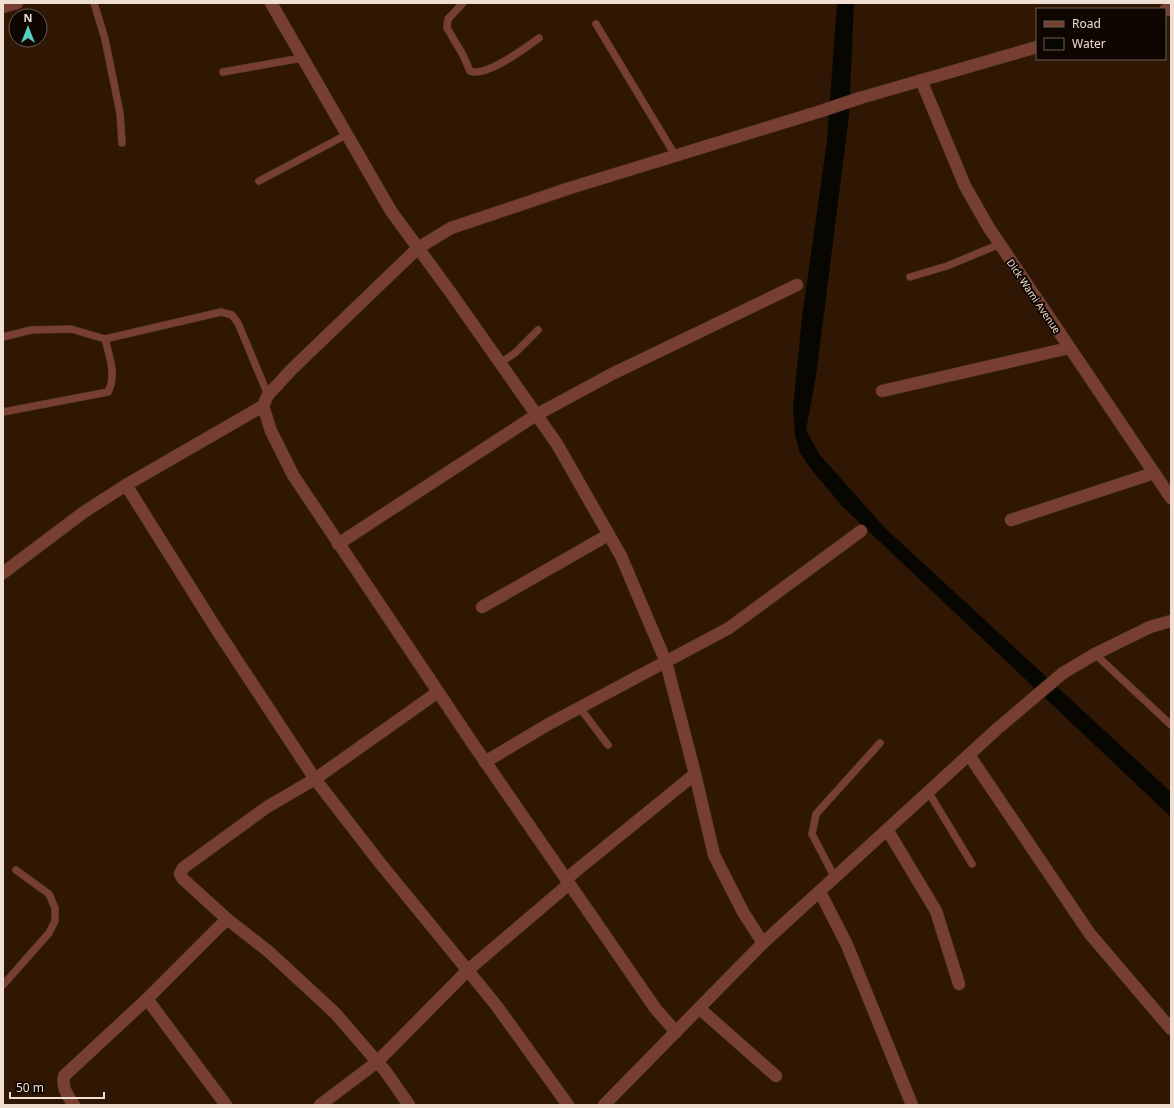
<svg xmlns="http://www.w3.org/2000/svg" width="1174" height="1108" viewBox="0 0 1174 1108" font-family="'Noto Sans',sans-serif">
<style>
.water{fill:#070600}
.lines{fill:none;stroke-linecap:round;stroke-linejoin:round}
.service-casing{stroke:#4a3321;stroke-width:8}
.minor-casing{stroke:#4a3321;stroke-width:13}
.service{stroke:#773f32;stroke-width:7}
.minor{stroke:#773f32;stroke-width:12}
.labels{text-anchor:middle;dominant-baseline:central;stroke-width:4;stroke-linejoin:round;paint-order:stroke}
.street-label{font-size:10px;fill:#efded2;stroke:#0f0601}
</style>
<rect width="100%" height="100%" fill="#2f1704"/>
<path class="water" d="M837,3h17l-5,112 -33,261 -10,54 13,24 66,74 286,264v25l-329,-311 -31,-37 -11,-16 -5,-18 -2,-27 9,-90 25,-177z"/>
<g class="lines">
<g class="service-casing">
<g id="service">
<path d="M94,3l11,36 15,74 2,30"/>
<path d="M463,3l-15,16 -1,9 16,27 7,16c16,7 55,-23 69,-33"/>
<path d="M596,24l79,131"/>
<path d="M223,72l79,-14"/>
<path d="M259,181l87,-46"/>
<path d="M910,277l37,-11 53,-22"/>
<path d="M3,337l28,-7 40,-1 34,10 116,-27 11,3 6,8 30,72"/>
<path d="M500,363l15,-10 23,-23"/>
<path d="M3,412l105,-20c9,-16 1,-37 -3,-53"/>
<path d="M1095,654l76,71"/>
<path d="M580,708l28,37"/>
<path d="M929,793l43,71"/>
<path d="M835,878l-23,-44 4,-20 64,-71"/>
<path d="M3,985l46,-52 6,-12v-13l-6,-14 -33,-24"/>
</g>
</g>
<g class="minor-casing">
<g id="minor">
<path d="M271,3l120,208 60,82 106,151 64,112 45,106 29,112 19,81 29,57 20,31"/>
<path d="M3,7l14,-4"/>
<path d="M1165,10l6,-1"/>
<path d="M921,80l44,106 24,42 182,270"/>
<path d="M882,391l187,-43"/>
<path d="M126,485l91,145 98,149 65,84 116,142 72,100"/>
<path d="M1011,520l143,-47"/>
<path d="M338,544l198,-129 76,-41 185,-89"/>
<path d="M3,573l81,-61 42,-27 137,-79"/>
<path d="M482,607l126,-72"/>
<path d="M969,755l121,179 81,95"/>
<path d="M485,762l62,-37 182,-97 132,-97"/>
<path d="M888,831l48,80 23,73"/>
<path d="M566,879l129,-105"/>
<path d="M820,892l27,53 65,160"/>
<path d="M147,999l79,106"/>
<path d="M699,1008l77,68"/>
<path d="M676,1032l-21,-24 -182,-264 -180,-269 -22,-44 -8,-25 5,-11 23,-25 127,-122 33,-20 119,-40 248,-76 42,-14 177,-51"/>
<path d="M74,1105c-7,-10 -12,-17 -10,-29l83,-77 80,-80"/>
<path d="M320,1105l57,-43 91,-92 101,-86"/>
<path d="M409,1105l-23,-33 -51,-59 -67,-62 -41,-32 -44,-40 -3,-5 3,-6 84,-61 48,-28 123,-87"/>
<path d="M604,1105l159,-162 234,-214 66,-56 32,-19 55,-27 21,-6"/>
</g>
</g>
<use href="#service" class="service"/>
<use href="#minor" class="minor"/>
</g>
<g class="labels">
<g class="street-label">
<text transform="translate(1034 296) rotate(56)">Dick Wami Avenue</text>
</g>
</g>
<rect width="1174" height="1108" fill="none" stroke="#efded2" stroke-width="8"/>
<rect x="1036" y="8" width="130" height="52" fill="#0f0601" stroke="#695c55"/>
<rect x="1044" y="21" width="20" height="6" fill="#773f32" stroke="#695c55"/>
<text x="1072" y="28" font-size="12" fill="#efded2">Road</text>
<rect x="1044" y="38" width="20" height="12" fill="#070600" stroke="#695c55"/>
<text x="1072" y="48" font-size="12" fill="#efded2">Water</text>
<g transform="translate(28 28)"><circle r="19" fill="#0f0601" stroke="#695c55"/>
<path d="M0-3L7 15L0 10L-7 15Z" fill="#58cec0"/>
<text y="-6" font-size="11" font-weight="bold" text-anchor="middle" fill="#efded2">N</text>
</g>
<path d="M10 1092v6h94v-6" fill="none" stroke="#efded2" stroke-width="2"/>
<text x="16" y="1092" font-size="12" fill="#efded2" stroke="#0f0601" stroke-width="3" paint-order="stroke">50 m</text>
</svg>
